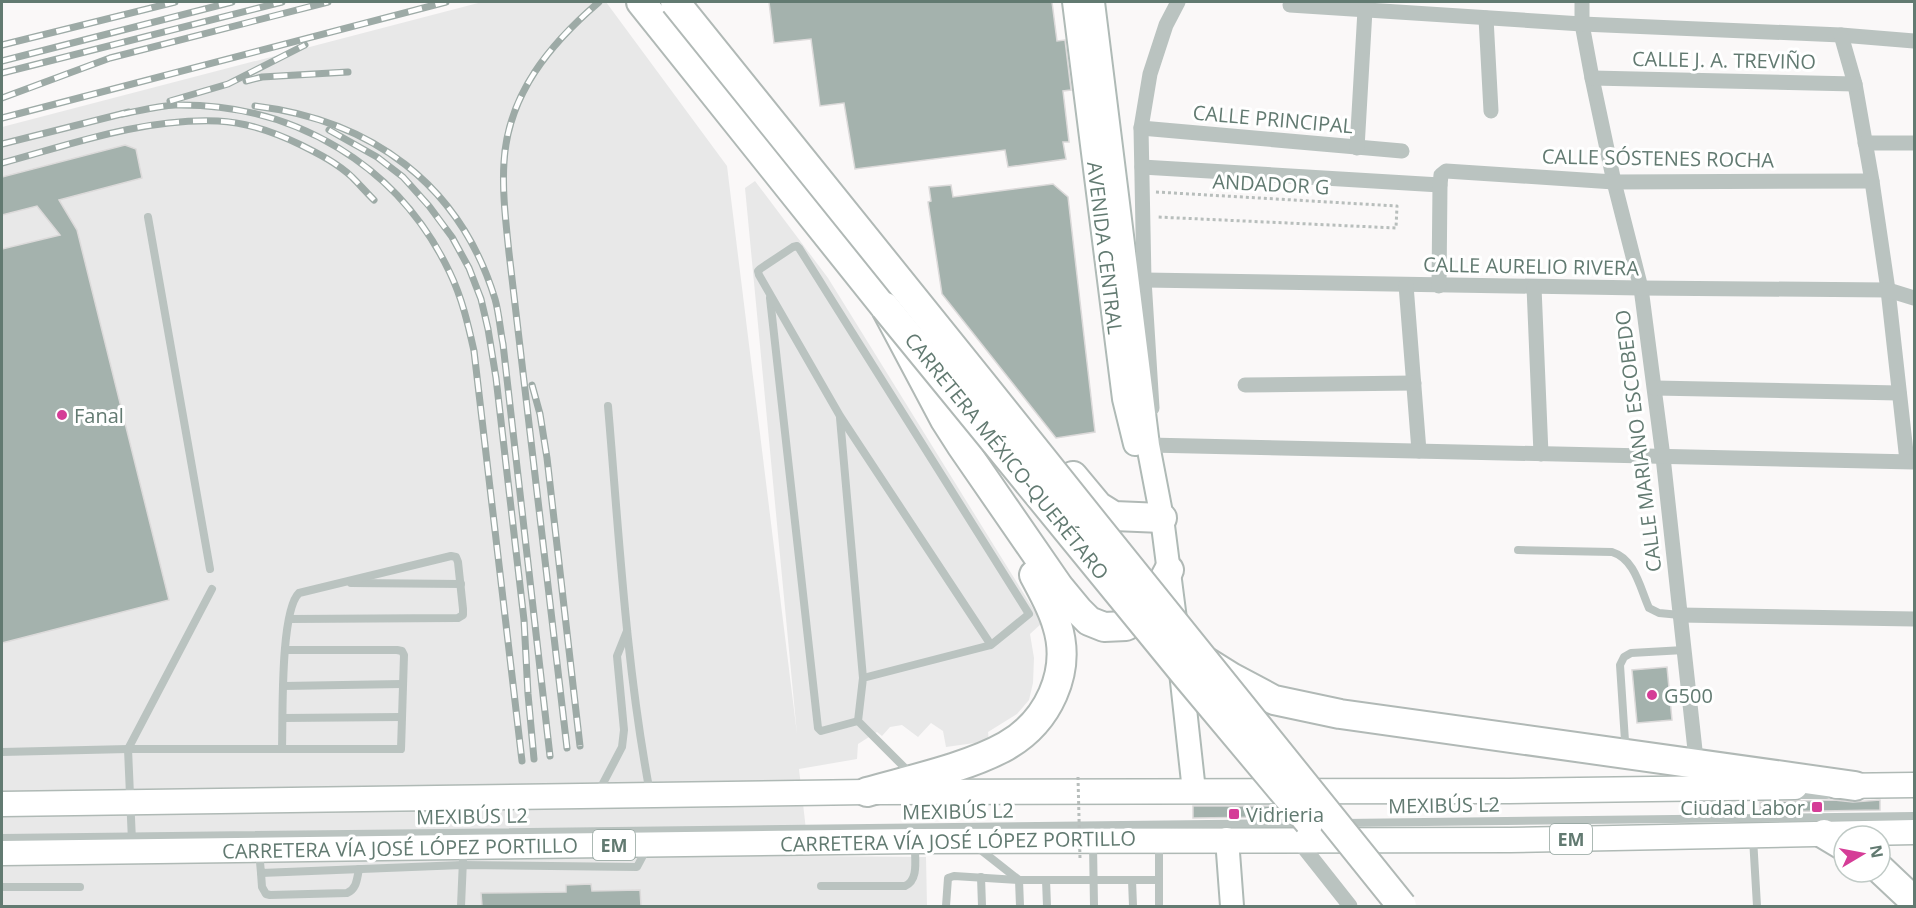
<svg xmlns="http://www.w3.org/2000/svg" width="1916" height="908" viewBox="0 0 1916 908" font-family="'Open Sans',sans-serif">
<style>
.built{fill:#e8e8e8}
.building{fill:#a4b2ad;stroke:#dcdada;stroke-width:1.5}
.lines{fill:none;stroke-linecap:round;stroke-linejoin:round}
.secondary-casing{stroke:#afbab6;stroke-width:26}
.primary-casing{stroke:#afb9b5;stroke-width:27}
.highway-casing{stroke:#b1b9b6;stroke-width:32}
.path{stroke:#b8bebc;stroke-width:3;stroke-dasharray:3 3;stroke-linecap:butt}
.lane{stroke:#bac3c0;stroke-width:8}
.street{stroke:#bac3c0;stroke-width:15}
.secondary{stroke:#fff;stroke-width:22}
.primary{stroke:#fff;stroke-width:24}
.highway{stroke:#fff;stroke-width:28}
.rail-casing{stroke:#9daaa6;stroke-width:7}
.rail{stroke:#fff;stroke-width:4.5;stroke-dasharray:14;stroke-linecap:butt}
.highway-bridge-casing{stroke:#b1b9b6;stroke-width:32;stroke-linecap:butt}
.path-bridge{stroke:#b8bebc;stroke-width:3;stroke-dasharray:3 3;stroke-linecap:butt}
.highway-bridge{stroke:#fff;stroke-width:28}
.poi-dot{fill:#d53d97;stroke:#fff;stroke-width:2}
.labels{text-anchor:middle;dominant-baseline:central;stroke-width:6;stroke-linejoin:round;paint-order:stroke}
.shield{fill:#fff;stroke:#91a29c;stroke-width:1.5}
.shield-label{font-size:18px;font-weight:bold;fill:#627a71}
.street-label{font-size:20px;fill:#627a71;stroke:#fff}
.poi-label{font-size:20px;fill:#627a71;stroke:#fff;text-anchor:start}
</style>
<rect width="100%" height="100%" fill="#faf8f8"/>
<path class="built" d="M482,2h124l121,164 70,568 -52,-546 10,-7 73,97 214,345 -12,11 4,24 -1,25 -4,17 -12,14 -29,18 1,9 -43,6 -3,-16 -12,-8 -13,14 -16,-12 -12,2 -8,9 -5,-4 -19,12 -1,15 -58,10 10,87 117,1 1,49h-925v-779z"/>
<g class="building">
<path d="M769,2h283l5,39 8,-1 6,50 -8,1 6,51h-6l3,17 -58,8 -3,-17 -150,19 -11,-66 -24,3 -9,-67 -37,4z"/>
<path d="M125,145l11,4 6,29 -83,22 18,30 92,370 -167,43v-394l58,-14 -23,-29 -35,9v-38z"/>
<path d="M1053,184l15,13 27,235 -39,6 -114,-144 -14,-92 3,-1 -2,-14 22,-2 2,12z"/>
<path d="M1667,667l5,53 -35,3 -5,-53z"/>
<path d="M1834,800l19,2 27,-2v10l-120,2v-10z"/>
<path d="M1193,806h81l3,4v7l-84,1z"/>
<path d="M591,884l1,7 48,-1 1,16h-159l-1,-13 85,-1v-7z"/>
</g>
<g class="lines">
<g class="secondary-casing">
<g id="secondary">
<path d="M1074,2l50,397 11,45"/>
<path d="M1093,2l55,443 14,73 14,109"/>
<path d="M1180,663l14,128"/>
<path d="M1227,839l5,67"/>
</g>
</g>
<g class="primary-casing">
<g id="primary">
<path d="M1836,786l78,-1"/>
<path d="M2,804l865,-12 642,-1 286,-4"/>
<path d="M2,853l913,-12 595,-1 404,-8"/>
</g>
</g>
<g class="highway-casing">
<g id="highway">
<path d="M641,2l244,305 60,113 16,25 98,142 19,23 11,11 15,6 22,-1 15,-8 11,-16 17,-32"/>
<path d="M1073,476l25,30 16,10 48,2"/>
<path d="M1207,662l24,15 43,23 66,14 515,72"/>
<path d="M867,792c42,-12 102,-25 139,-46 42,-24 66,-74 51,-121 -5,-18 -14,-33 -23,-50"/>
<path d="M1824,834l20,12"/>
<path d="M1880,869l34,32"/>
</g>
</g>
<path class="path" d="M1156,192l241,14 -1,22 -239,-11"/>
<g class="lane">
<path d="M148,217l62,352"/>
<path d="M770,298l48,430 3,3 37,-10"/>
<path d="M608,406c11,129 18,260 42,387"/>
<path d="M840,418l23,260"/>
<path d="M1518,550l94,2c23,7 28,36 37,56l10,5 21,2"/>
<path d="M351,583l110,1"/>
<path d="M283,686l119,-2"/>
<path d="M283,718l118,-1"/>
<path d="M1625,741l-5,-76 4,-8 7,-4 53,-3"/>
<path d="M282,748c1,-29 -2,-137 17,-155l152,-37 5,1 2,5 5,47v6l-5,3 -169,1"/>
<path d="M2,752l126,-3h273l3,-94 -2,-4 -5,-1h-112"/>
<path d="M910,773l-52,-52 5,-43 128,-33 38,-31 -230,-366 -2,-2 -4,1 -33,22 -2,2 1,4 81,141 151,229"/>
<path d="M599,791l23,-44 2,-17 -7,-74 10,-25"/>
<path d="M1793,795h33"/>
<path d="M1344,823l570,-7"/>
<path d="M2,838l1300,-15"/>
<path d="M1753,838l4,68"/>
<path d="M132,841l-4,-92 84,-160"/>
<path d="M1159,844v62"/>
<path d="M1093,845l1,61"/>
<path d="M977,847l42,33 1,26"/>
<path d="M259,851l2,22 201,-8 175,2 9,-17"/>
<path d="M261,873l1,14 4,7 4,1 77,-2c10,-4 10,-15 12,-24"/>
<path d="M981,877l1,29"/>
<path d="M1046,880l1,26"/>
<path d="M1132,880l1,26"/>
<path d="M821,886h84c15,-6 9,-30 10,-43"/>
<path d="M2,887h78"/>
<path d="M461,906l2,-46"/>
<path d="M946,906l2,-28 6,-2 65,4h140"/>
</g>
<g class="street">
<path d="M1582,2v22l10,54 22,104 27,106 22,169 32,293"/>
<path d="M1290,5l292,19 259,11 73,6"/>
<path d="M1486,18l5,93"/>
<path d="M1841,35l14,49 17,97 16,109 19,171"/>
<path d="M1592,78l263,6"/>
<path d="M1141,128l261,23"/>
<path d="M1865,143h49"/>
<path d="M1357,148l8,-138"/>
<path d="M1142,167l298,18"/>
<path d="M1144,280l497,8 247,2 26,8"/>
<path d="M1406,285l13,166"/>
<path d="M1439,286l1,-101 1,-10 5,-4 168,11 258,-1"/>
<path d="M1534,287l7,167"/>
<path d="M1245,385l169,-2"/>
<path d="M1655,388l244,5"/>
<path d="M1152,408l-8,-128 -3,-152 9,-54 16,-49 12,-23"/>
<path d="M1149,438l-1,7 766,17"/>
<path d="M1680,615l234,4"/>
<path d="M1297,839l53,67"/>
</g>
<use href="#secondary" class="secondary"/>
<use href="#primary" class="primary"/>
<use href="#highway" class="highway"/>
<g class="rail-casing">
<g id="rail">
<path d="M2,45l173,-43"/>
<path d="M2,61l230,-59"/>
<path d="M2,73l280,-71"/>
<path d="M246,81l16,-4 86,-5"/>
<path d="M2,98l108,-40 218,-56"/>
<path d="M170,101l58,-17 77,-39"/>
<path d="M255,106c116,14 205,78 240,193 4,14 5,30 8,45l47,412"/>
<path d="M122,114c17,-3 36,-8 53,-9 119,-2 224,60 275,168 12,25 18,51 24,78l48,410"/>
<path d="M2,118l444,-116"/>
<path d="M329,130l48,27 26,20 26,29 23,31 17,31 12,31 7,30 8,49 28,242 4,74 6,65"/>
<path d="M2,144l127,-32"/>
<path d="M2,163c70,-19 142,-45 216,-42 28,1 58,12 83,24 18,9 36,18 51,32 7,7 14,15 22,23"/>
<path d="M532,385l8,29 7,44 33,288"/>
<path d="M567,748l-58,-495c-3,-30 -7,-61 -5,-91 4,-68 46,-118 95,-160"/>
</g>
</g>
<use href="#rail" class="rail"/>
<g class="highway-bridge-casing">
<g id="highway-bridge">
<path d="M675,2c244,300 483,604 727,904"/>
<path d="M885,307l300,367 124,148"/>
</g>
</g>
<path class="path-bridge" d="M1078,777l2,81"/>
<use href="#highway-bridge" class="highway-bridge"/>
</g>
<g class="poi-dot">
<circle cx="62" cy="415" r="6"/>
<circle cx="1652" cy="695" r="6"/>
<rect x="1811" y="801" width="12" height="12" rx="3"/>
<rect x="1228" y="808" width="12" height="12" rx="3"/>
</g>
<g class="labels">
<g class="shield">
<rect x="1550" y="824" width="42" height="30" rx="4.5"/>
<rect x="593" y="830" width="42" height="30" rx="4.5"/>
</g>
<g class="shield-label">
<text x="1571" y="839">EM</text>
<text x="614" y="845">EM</text>
</g>
<g class="street-label">
<text transform="translate(1724 60) rotate(1)">CALLE J. A. TREVIÑO</text>
<text transform="translate(1273 119) rotate(5)">CALLE PRINCIPAL</text>
<text transform="translate(1658 158) rotate(1)">CALLE SÓSTENES ROCHA</text>
<text transform="translate(1271 184) rotate(3)">ANDADOR G</text>
<text transform="translate(1105 248) rotate(83)">AVENIDA CENTRAL</text>
<text transform="translate(1531 266) rotate(1)">CALLE AURELIO RIVERA</text>
<text transform="translate(1638 441) rotate(-97)">CALLE MARIANO ESCOBEDO</text>
<text transform="translate(1007 456) rotate(51)">CARRETERA MÉXICO-QUERÉTARO</text>
<text transform="translate(1444 805) rotate(-1)">MEXIBÚS L2</text>
<text transform="translate(958 811) rotate(-1)">MEXIBÚS L2</text>
<text transform="translate(472 816) rotate(-1)">MEXIBÚS L2</text>
<text transform="translate(958 841) rotate(-1)">CARRETERA VÍA JOSÉ LÓPEZ PORTILLO</text>
<text transform="translate(400 848) rotate(-1)">CARRETERA VÍA JOSÉ LÓPEZ PORTILLO</text>
</g>
<g class="poi-label">
<text x="74" y="415">Fanal</text>
<text x="1664" y="695">G500</text>
<text x="1805" y="807" text-anchor="end">Ciudad Labor</text>
<text x="1246" y="814">Vidrieria</text>
</g>
</g>
<rect width="1916" height="908" fill="none" stroke="#627a71" stroke-width="6"/>
<g transform="translate(1862 854) rotate(80)"><circle r="28" fill="#ffffff" stroke="#c0cac6" stroke-width="1.5"/>
<path d="M0-4.5L10 22L0 15L-10 22Z" fill="#d53d97"/>
<text y="-9" font-size="16" font-weight="bold" text-anchor="middle" fill="#627a71">N</text>
</g>
</svg>
